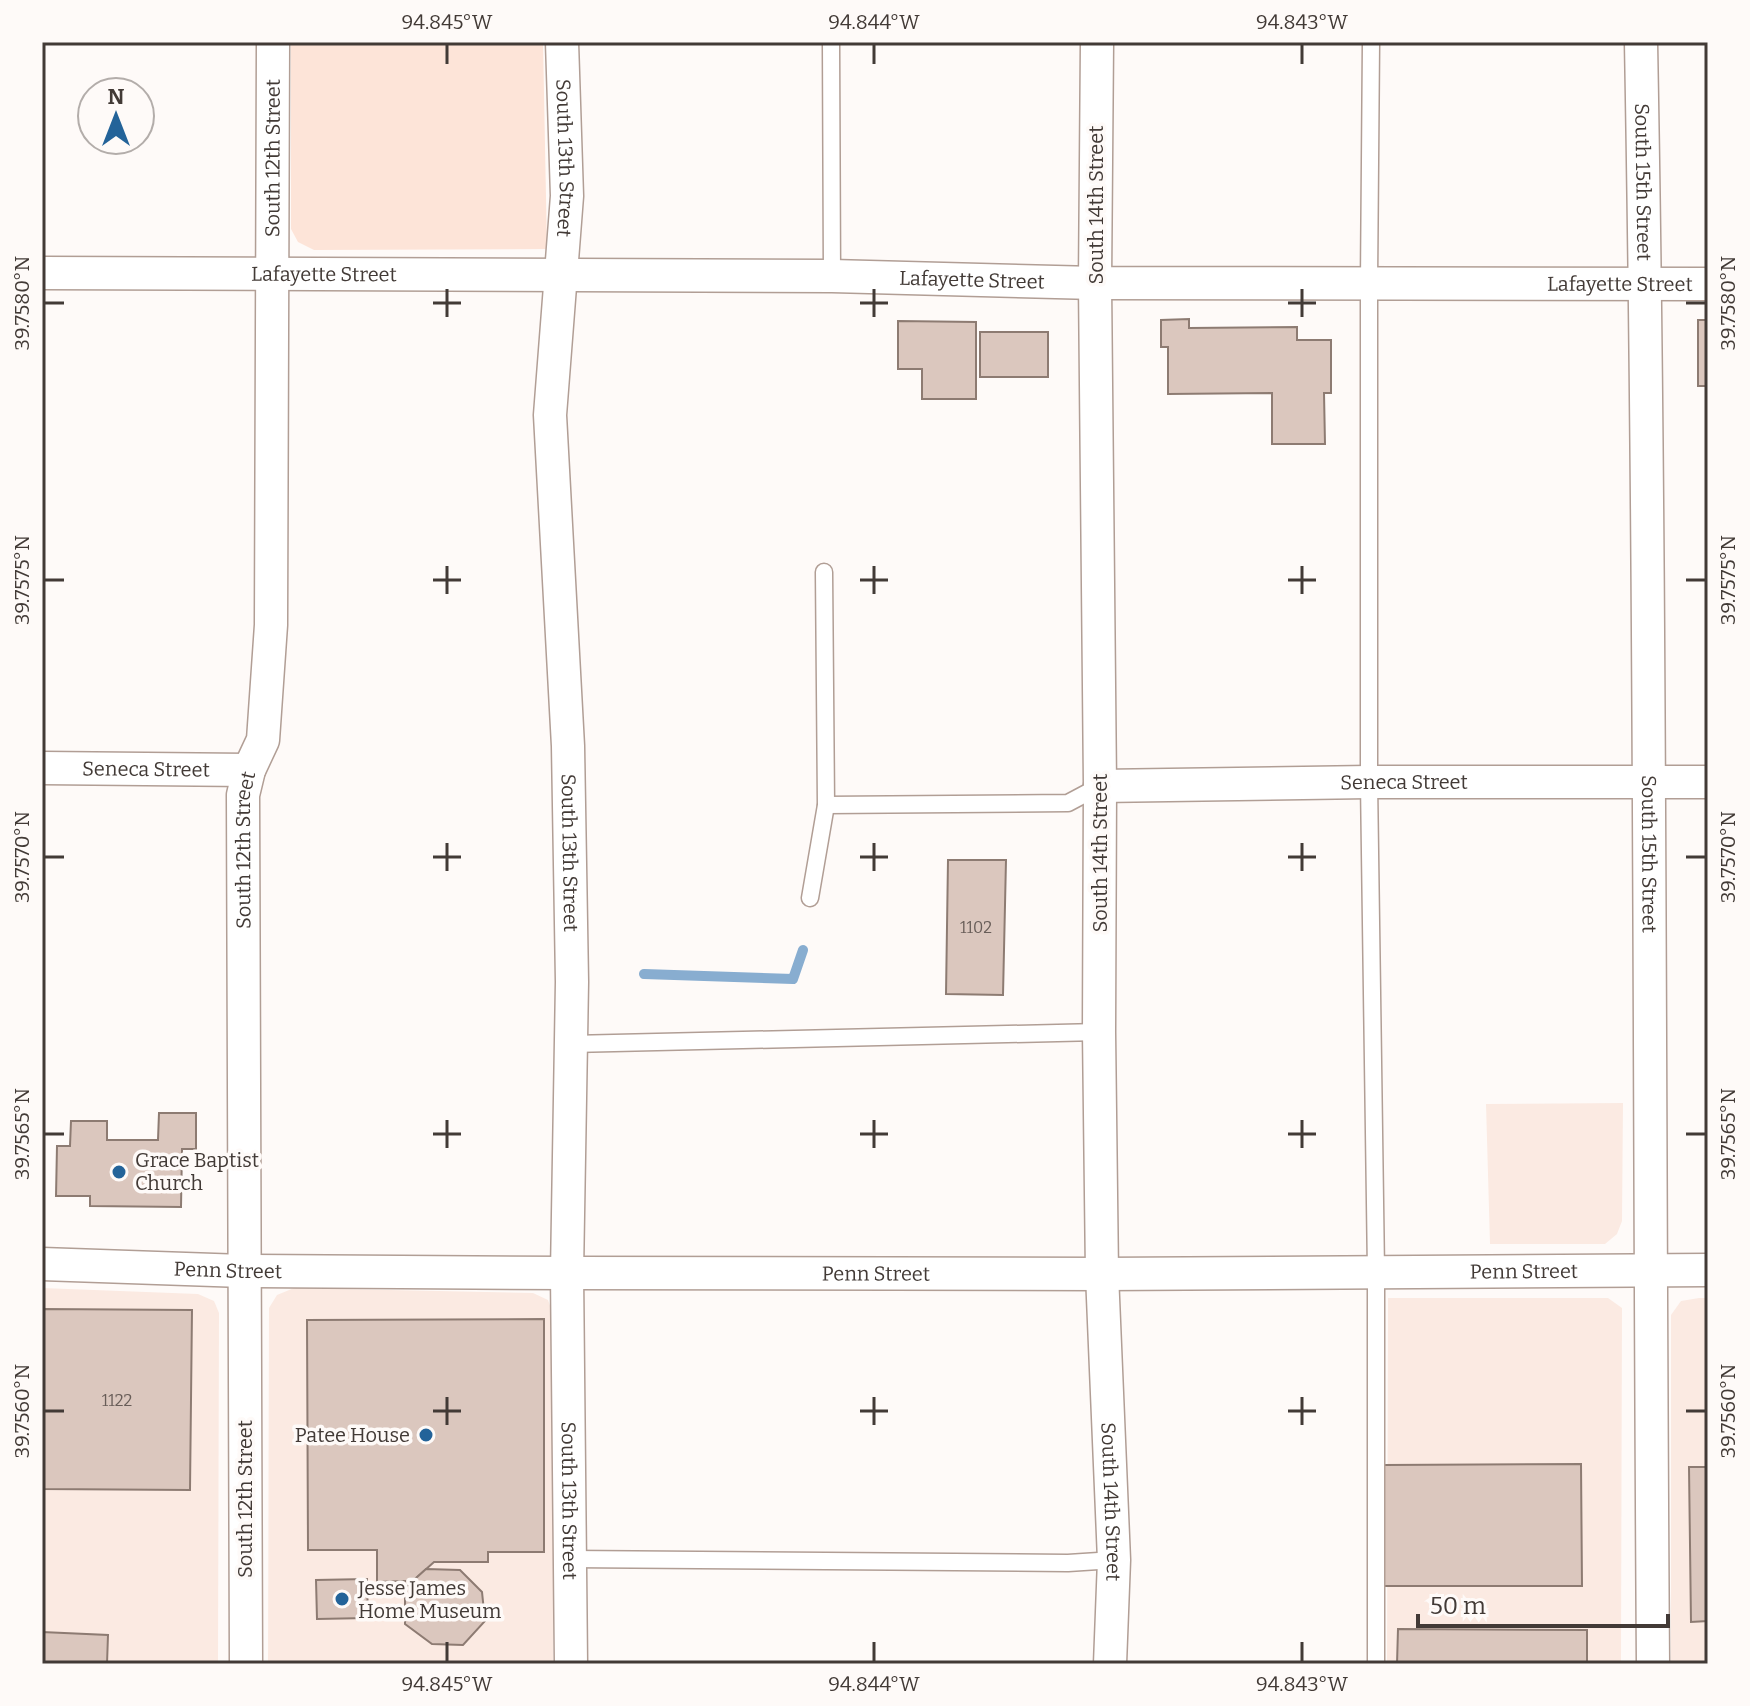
<svg xmlns="http://www.w3.org/2000/svg" width="1750" height="1706" viewBox="0 0 1750 1706" font-family="Bitter,serif">
<style>
.built{fill:#fbeae2}
.green{fill:#fde4d8}
.lines{fill:none;stroke-linecap:round;stroke-linejoin:round}
.stream{stroke:#88add0;stroke-width:10}
.building{fill:#dbc7be;stroke:#8d7b72;stroke-width:2}
.lane-casing{stroke:#b19e95;stroke-width:19}
.street-casing{stroke:#b19e95;stroke-width:35}
.lane{stroke:#fff;stroke-width:16}
.street{stroke:#fff;stroke-width:32}
.ticks{fill:none;stroke:#423a36;stroke-width:3}
.poi-dot{fill:#236399;stroke:#fefaf8;stroke-width:3}
.labels{text-anchor:middle;dominant-baseline:central;stroke-width:7;stroke-linejoin:round;paint-order:stroke}
.number-label{font-size:16px;fill:#685d58}
.street-label{font-size:20px;fill:#423a36;stroke:#fefaf8}
.poi-label{font-size:20px;fill:#423a36;stroke:#fefaf8;text-anchor:start}
.neatline{fill:none;stroke:#423a36;stroke-width:3}
.ticks-label{font-size:20px;text-anchor:middle;fill:#423a36}
</style>
<rect width="100%" height="100%" fill="#fefaf8"/>
<g class="built">
<path d="M1623,1103l-1,118 -5,13 -12,10h-115l-4,-140z"/>
<path d="M42,1288l156,6 16,7 5,12 -1,351h-176z"/>
<path d="M294,1288l239,5 15,7 5,14v350h-285l1,-356 8,-13z"/>
<path d="M1388,1298h220l14,10 -1,356h-234z"/>
<path d="M1699,1298h9v366h-37v-349l10,-14z"/>
</g>
<path class="green" d="M291,42h252l4,207 -233,1 -16,-8 -7,-13z"/>
<g class="lines">
<path class="stream" d="M644,974l149,5 10,-29"/>
</g>
<g class="building">
<path d="M1189,319v9l108,-1v13h34v53h-7l1,51h-53v-51l-104,1v-47h-7v-27z"/>
<rect x="1698" y="320" width="10" height="66"/>
<path d="M898,321l78,1v77h-54v-30h-24z"/>
<rect x="980" y="332" width="68" height="45"/>
<path d="M948,860h58l-3,135 -57,-1z"/>
<path d="M159,1113h37v36h-14l-1,58 -91,-1v-10h-34l1,-50h13l1,-25h36v19h51z"/>
<path d="M42,1309l150,1 -2,180 -148,-1z"/>
<path d="M544,1319v233h-56v10h-54l-29,26v-7l-28,1v-32h-69l-1,-230z"/>
<path d="M1581,1464l1,122h-198v-121z"/>
<path d="M1689,1467h19v154l-17,1z"/>
<path d="M426,1569l34,1 22,22 3,29 -22,24 -31,-1 -27,-20v-36z"/>
<path d="M367,1579l1,39 -51,1 -1,-39z"/>
<path d="M1398,1629l189,1v34h-190z"/>
<path d="M42,1632l66,3 -1,29h-65z"/>
</g>
<g class="lines">
<g class="lane-casing">
<g id="lane">
<path d="M831,42l1,234"/>
<path d="M1371,42l-2,240v500l7,490v392"/>
<path d="M826,805l242,-2 32,-17"/>
<path d="M810,898l16,-93 -2,-233"/>
<path d="M571,1044l528,-12"/>
<path d="M569,1559l499,4 46,-3"/>
</g>
</g>
<g class="street-casing">
<g id="street">
<path id="s1" d="M562,42l5,154 -17,219 18,331 4,236 -5,291 4,391"/>
<path id="s2" d="M1097,42l-2,241 5,503 -1,246 3,242 12,286 -4,104"/>
<path id="s3" d="M1641,42c10,541 8,1081 12,1622"/>
<path id="s4" d="M42,273l790,3 263,7 613,1"/>
<path id="s5" d="M42,768l207,2"/>
<path id="s6" d="M1100,786l269,-4h339"/>
<path id="s7" d="M42,1264l201,7 324,2 535,1 606,-4"/>
<path id="s8" d="M246,1664l-3,-869 6,-25 14,-30 8,-115 2,-583"/>
</g>
</g>
<use href="#lane" class="lane"/>
<use href="#street" class="street"/>
</g>
<path class="ticks" d="M447,44v20M874,44v20M1302,44v20M447,289v28M874,289v28M1302,289v28M44,303h20M433,303h28M860,303h28M1288,303h28M1686,303h20M447,566v28M874,566v28M1302,566v28M44,580h20M433,580h28M860,580h28M1288,580h28M1686,580h20M447,843v28M874,843v28M1302,843v28M44,857h20M433,857h28M860,857h28M1288,857h28M1686,857h20M447,1120v28M874,1120v28M1302,1120v28M44,1134h20M433,1134h28M860,1134h28M1288,1134h28M1686,1134h20M447,1397v28M874,1397v28M1302,1397v28M44,1411h20M433,1411h28M860,1411h28M1288,1411h28M1686,1411h20M447,1642v20M874,1642v20M1302,1642v20"/>
<g class="poi-dot">
<circle cx="119" cy="1172" r="8"/>
<circle cx="426" cy="1435" r="8"/>
<circle cx="342" cy="1599" r="8"/>
</g>
<g class="labels">
<g class="number-label">
<text x="976" y="927">1102</text>
<text x="117" y="1400">1122</text>
</g>
<g class="street-label">
<text stroke="none"><textPath href="#s1" startOffset="116">South 13th Street</textPath></text>
<text stroke="none"><textPath href="#s8" startOffset="1510">South 12th Street</textPath></text>
<text stroke="none"><textPath href="#s3" startOffset="140">South 15th Street</textPath></text>
<text transform="translate(1096 205) rotate(-90)">South 14th Street</text>
<text stroke="none"><textPath href="#s4" startOffset="282">Lafayette Street</textPath></text>
<text stroke="none"><textPath href="#s4" startOffset="930">Lafayette Street</textPath></text>
<text stroke="none"><textPath href="#s4" startOffset="1578">Lafayette Street</textPath></text>
<text stroke="none"><textPath href="#s5" startOffset="104">Seneca Street</textPath></text>
<text stroke="none"><textPath href="#s6" startOffset="304">Seneca Street</textPath></text>
<text stroke="none"><textPath href="#s8" startOffset="814">South 12th Street</textPath></text>
<text stroke="none"><textPath href="#s1" startOffset="812">South 13th Street</textPath></text>
<text transform="translate(1100 853) rotate(-90)">South 14th Street</text>
<text stroke="none"><textPath href="#s3" startOffset="812">South 15th Street</textPath></text>
<text stroke="none"><textPath href="#s7" startOffset="186">Penn Street</textPath></text>
<text stroke="none"><textPath href="#s7" startOffset="1482">Penn Street</textPath></text>
<text stroke="none"><textPath href="#s7" startOffset="834">Penn Street</textPath></text>
<text transform="translate(245 1499) rotate(-90)">South 12th Street</text>
<text stroke="none"><textPath href="#s1" startOffset="1460">South 13th Street</textPath></text>
<text stroke="none"><textPath href="#s2" startOffset="1460">South 14th Street</textPath></text>
</g>
<g class="poi-label">
<text x="135" y="1160">Grace Baptist<tspan x="135" dy="23">Church</tspan></text>
<text x="410" y="1435" text-anchor="end">Patee House</text>
<text x="358" y="1588">Jesse James<tspan x="358" dy="23">Home Museum</tspan></text>
</g>
</g>
<rect width="1750" height="1706" fill="none" stroke="#fefaf8" stroke-width="88"/>
<g transform="translate(116 116)"><circle r="38" fill="#fefaf8" stroke="#b3adaa" stroke-width="2"/>
<path d="M0-6L14 30L0 20L-14 30Z" fill="#236399"/>
<text y="-12" font-size="22" font-weight="bold" text-anchor="middle" fill="#423a36">N</text>
</g>
<path d="M1418 1614v12h250v-12" fill="none" stroke="#423a36" stroke-width="4"/>
<text x="1430" y="1614" font-size="24" fill="#423a36" stroke="#fefaf8" stroke-width="6" paint-order="stroke">50 m</text>
<rect x="44" y="44" width="1662" height="1618" class="neatline"/>
<g class="ticks-label">
<text x="447" y="29">94.845°W</text>
<text x="874" y="29">94.844°W</text>
<text x="1302" y="29">94.843°W</text>
<text transform="translate(22 303) rotate(-90)" y="7">39.7580°N</text>
<text transform="translate(1728 303) rotate(-90)" y="7">39.7580°N</text>
<text transform="translate(22 580) rotate(-90)" y="7">39.7575°N</text>
<text transform="translate(1728 580) rotate(-90)" y="7">39.7575°N</text>
<text transform="translate(22 857) rotate(-90)" y="7">39.7570°N</text>
<text transform="translate(1728 857) rotate(-90)" y="7">39.7570°N</text>
<text transform="translate(22 1134) rotate(-90)" y="7">39.7565°N</text>
<text transform="translate(1728 1134) rotate(-90)" y="7">39.7565°N</text>
<text transform="translate(22 1411) rotate(-90)" y="7">39.7560°N</text>
<text transform="translate(1728 1411) rotate(-90)" y="7">39.7560°N</text>
<text x="447" y="1691">94.845°W</text>
<text x="874" y="1691">94.844°W</text>
<text x="1302" y="1691">94.843°W</text>
</g>
</svg>
